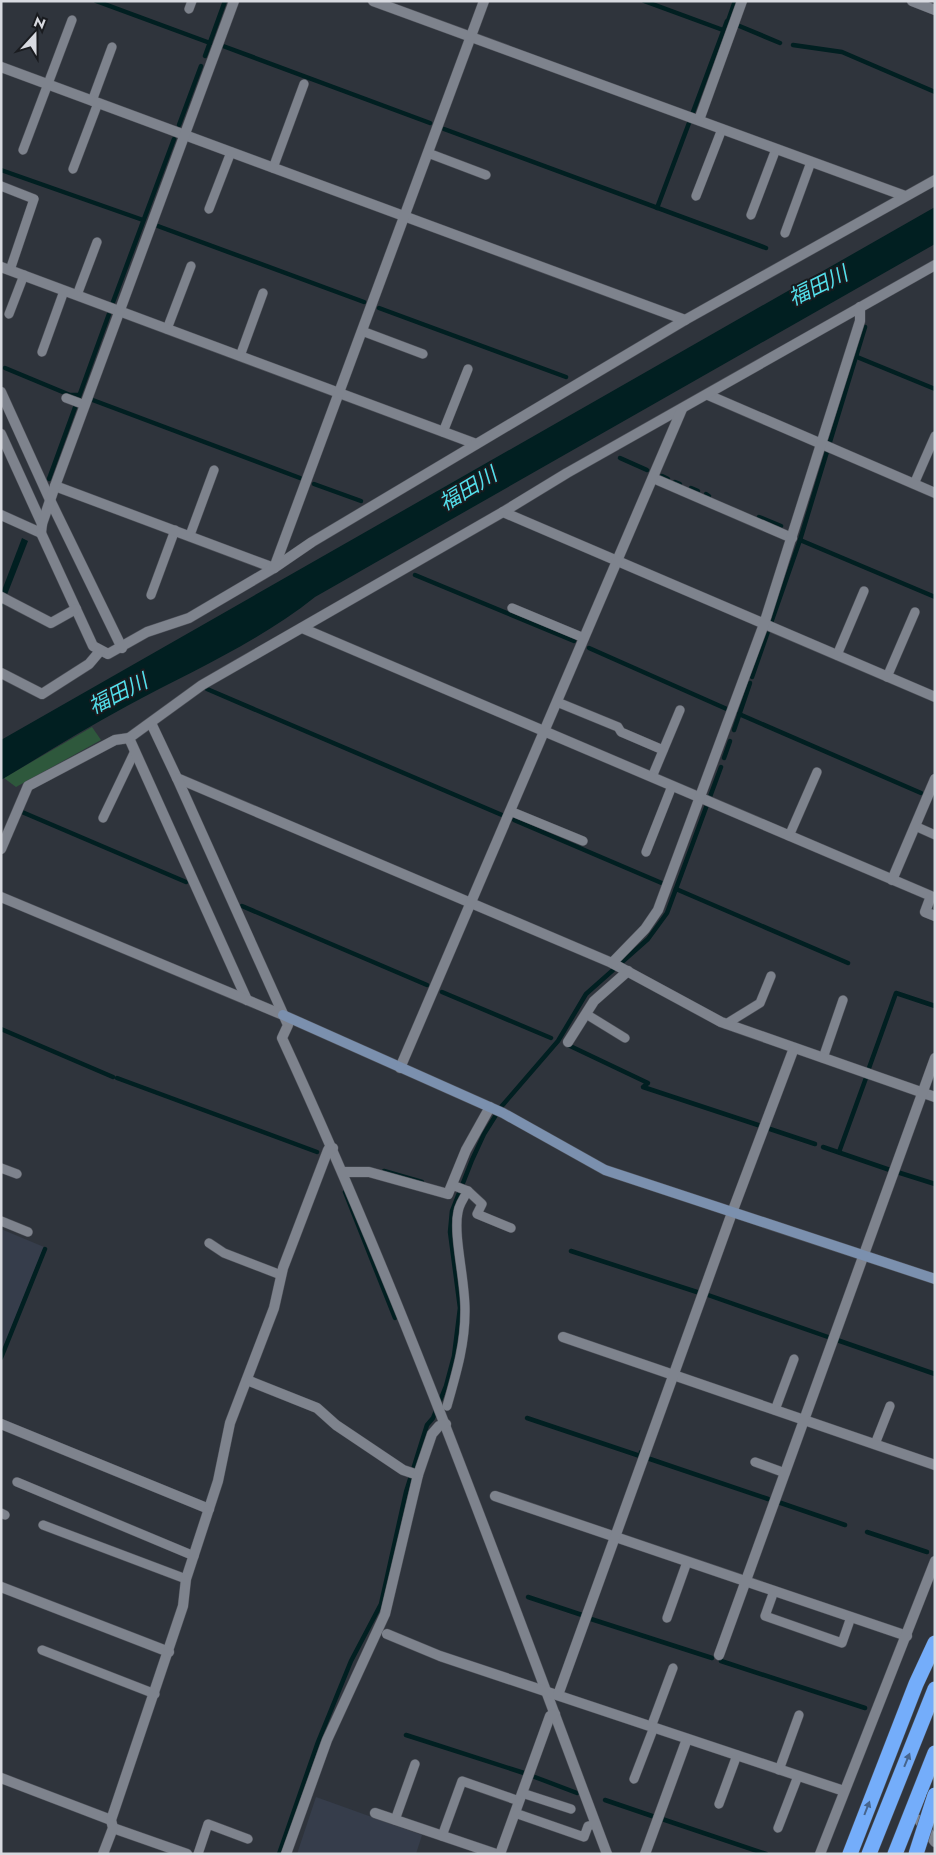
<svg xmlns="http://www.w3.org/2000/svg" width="936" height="1855" viewBox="0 0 936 1855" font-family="Jost,'Noto Sans JP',sans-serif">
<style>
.built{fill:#363d4b}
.green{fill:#2e583c}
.water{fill:#011f21}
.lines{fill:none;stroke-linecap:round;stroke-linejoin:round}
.stream{stroke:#011f21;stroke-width:4.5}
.lane-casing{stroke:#4d5058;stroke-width:10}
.street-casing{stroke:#4d5058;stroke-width:11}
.secondary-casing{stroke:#4d5058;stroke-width:11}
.highway-casing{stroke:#4d5058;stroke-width:16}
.lane{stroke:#7e838d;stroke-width:9}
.street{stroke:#7e838d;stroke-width:10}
.secondary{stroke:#7b90ae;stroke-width:10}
.highway{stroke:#74adfa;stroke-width:15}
.highway-bridge-casing{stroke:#4d5058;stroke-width:16;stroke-linecap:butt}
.highway-bridge{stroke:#74adfa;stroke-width:15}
.oneway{fill:#46648c}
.labels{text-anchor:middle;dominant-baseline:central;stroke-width:4;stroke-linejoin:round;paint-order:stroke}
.water-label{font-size:21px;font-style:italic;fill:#53dfeb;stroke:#191b1f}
</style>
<rect width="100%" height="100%" fill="#2f343c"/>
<g class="built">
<path d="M1,1229l43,18 -43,106z"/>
<path d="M316,1797l106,38 -6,19h-119z"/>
</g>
<path class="green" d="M92,727l9,13 -85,47 -12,-9z"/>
<g class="water">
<path d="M935,207v37l-620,353c-56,45 -125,75 -188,109 -43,23 -84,49 -126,74v-40z"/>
<path d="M22,538l6,3 -27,69v-17z"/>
</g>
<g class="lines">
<g class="stream">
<path d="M96,1l114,42"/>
<path d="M644,1l79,29"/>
<path d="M728,21l7,-20"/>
<path d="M737,25l43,18"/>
<path d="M793,45l49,7 93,40"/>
<path d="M223,46l207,77"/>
<path d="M205,56l20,-55"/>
<path d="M693,112l34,-91"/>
<path d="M179,125l22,-59"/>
<path d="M444,129l322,119"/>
<path d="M1,170l142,50"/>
<path d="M657,208l32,-85"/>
<path d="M155,225l209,77"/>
<path d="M113,302l61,-163"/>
<path d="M379,308l187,69"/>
<path d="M857,357l78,32"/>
<path d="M5,368l65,27h9"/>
<path d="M90,399l210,79"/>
<path d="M620,458l27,12"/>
<path d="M662,476l6,3"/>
<path d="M49,479l60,-165"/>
<path d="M675,482l5,2"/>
<path d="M314,484l47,17"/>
<path d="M691,488l7,3"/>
<path d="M706,494l3,2"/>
<path d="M759,517l22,9"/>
<path d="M800,540l135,57"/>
<path d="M415,575l159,66"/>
<path d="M589,648l140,62"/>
<path d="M752,677l48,-137 65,-213"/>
<path d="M207,689l295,126"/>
<path d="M739,714l182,79"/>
<path d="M734,730l16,-47"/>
<path d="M724,758l6,-17"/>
<path d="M22,812l164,70"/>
<path d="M514,820l150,64"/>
<path d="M676,889l172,74"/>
<path d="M242,906l185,79"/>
<path d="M442,992l109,46"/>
<path d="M1,1029l112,48"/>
<path d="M568,1045l80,38 -5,4 118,39 -1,2"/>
<path d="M869,1068l27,-75 39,13"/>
<path d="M117,1078l200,74"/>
<path d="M770,1129l45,15"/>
<path d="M823,1147l67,23"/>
<path d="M839,1152l27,-74"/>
<path d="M384,1171l38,11"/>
<path d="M897,1172l38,12"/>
<path d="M345,1192l50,126"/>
<path d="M571,1251l129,42"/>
<path d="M708,1295l120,42"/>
<path d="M837,1340l98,34"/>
<path d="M1,1358l44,-109"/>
<path d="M527,1418l113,38 1,-4"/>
<path d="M650,1459l118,40"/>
<path d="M778,1502l67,23"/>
<path d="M867,1532l60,20"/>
<path d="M528,1597l54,18"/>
<path d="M591,1619l121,39"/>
<path d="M721,1661l144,47"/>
<path d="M406,1735l118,38"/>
<path d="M532,1776l45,17"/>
<path d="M605,1800l50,17"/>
<path d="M662,1819l104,35"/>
<path d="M279,1854l39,-112 33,-81 30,-57 25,-112 21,-67 6,-7 13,-32 8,-30 6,-48 -10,-76 2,-21 20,-51 12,-26 17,-27 57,-66 28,-47 62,-55 19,-26 54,-146"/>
</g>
<g class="lane-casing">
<g id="lane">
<path d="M189,9l3,-8"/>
<path d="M92,101l20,-54"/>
<path d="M23,150l49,-130"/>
<path d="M428,153l58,22"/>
<path d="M273,168l31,-84"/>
<path d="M73,169l25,-66"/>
<path d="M1,186l33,13 -24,71"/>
<path d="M696,196l26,-67"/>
<path d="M209,209l22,-57"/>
<path d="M751,215l25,-66"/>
<path d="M785,233l26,-71"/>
<path d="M77,295l20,-53"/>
<path d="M9,314l15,-39"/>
<path d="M167,329l24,-63"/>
<path d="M362,331l61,23"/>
<path d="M42,352l22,-61"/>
<path d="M240,356l23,-63"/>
<path d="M66,398l19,7"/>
<path d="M443,432l25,-63"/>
<path d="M914,484l21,-48"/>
<path d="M190,535l24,-65"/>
<path d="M151,595l24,-65"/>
<path d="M512,608l72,30"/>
<path d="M837,655l27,-64"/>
<path d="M887,677l28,-65"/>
<path d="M557,702l61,25 3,5 42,18"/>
<path d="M652,777l28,-67"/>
<path d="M510,811l73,30"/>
<path d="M103,818l32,-67"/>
<path d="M915,826l20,9"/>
<path d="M789,836l28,-64"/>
<path d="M646,852l26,-66"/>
<path d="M586,1014l39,24"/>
<path d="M726,1024l34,-21 11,-27"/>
<path d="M823,1058l20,-58"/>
<path d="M1,1168l16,6"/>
<path d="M468,1191l14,13 -5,10 34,14"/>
<path d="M1,1221l27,11"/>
<path d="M209,1243l15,10 57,22"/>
<path d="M447,1406c9,-32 18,-61 18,-94 1,-29 -12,-76 -7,-100 1,-7 6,-15 10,-21l-16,-6"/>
<path d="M775,1410l19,-51"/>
<path d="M875,1444l15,-38"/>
<path d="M755,1462l30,11"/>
<path d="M17,1482l177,74"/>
<path d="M1,1513l4,2"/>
<path d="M43,1525l143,54"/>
<path d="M774,1591l-9,25 77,27 9,-26"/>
<path d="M667,1618l20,-56"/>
<path d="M42,1650l113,44"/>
<path d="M651,1727l22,-59"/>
<path d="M779,1770l20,-55"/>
<path d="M634,1779l20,-52"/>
<path d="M522,1793l49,16"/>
<path d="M719,1804l18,-49"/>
<path d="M515,1813l69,24 4,-11 8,-2"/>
<path d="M395,1820l20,-56"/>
<path d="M778,1828l20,-52"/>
<path d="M442,1836l20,-55 57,20"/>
<path d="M198,1854l10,-30 40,15"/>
</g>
</g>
<g class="street-casing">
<g id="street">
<path d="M373,1l532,195"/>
<path d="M912,1l23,9"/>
<path d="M1,67l684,253"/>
<path d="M699,120l43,-119"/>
<path d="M1,267l475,177"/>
<path d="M1,392l49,108 72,148"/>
<path d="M708,395l227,98"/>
<path d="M1,434l41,90"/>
<path d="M653,478l139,60"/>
<path d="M55,486l219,82"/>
<path d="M503,512l432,185"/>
<path d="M1,515l40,18 1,-9 13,-38 179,-485"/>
<path d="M41,533l52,113 15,8 39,-22 42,-14 85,-50 38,-26 373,-222 250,-140"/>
<path d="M274,568l210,-567"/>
<path d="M1,597l50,26 25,-14"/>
<path d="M302,628l629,268 -6,16 10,4"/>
<path d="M1,673l41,21 47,-30 11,-13"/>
<path d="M151,723l26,55 435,185 109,59 214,75"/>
<path d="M129,738l118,262"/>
<path d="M177,778l111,247 -6,13c123,266 222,542 325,816"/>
<path d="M1,849l27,-63 87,-46 14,-2 73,-53 301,-173 64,-39 368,-208"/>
<path d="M892,880l43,-101"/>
<path d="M1,897l282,118"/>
<path d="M612,963l33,-34 13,-19 106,-286 96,-303v-14"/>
<path d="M568,1042l26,-41 34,-30"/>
<path d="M400,1068l282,-659"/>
<path d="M343,1172h26l79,22 18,-44 24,-43"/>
<path d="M563,1337l372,128"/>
<path d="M247,1380l70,28 19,17 67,45 15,5"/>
<path d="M1,1424l208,85"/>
<path d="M495,1496l412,140"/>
<path d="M1,1587l168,65"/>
<path d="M387,1634l53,22 404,135"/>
<path d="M719,1655l216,-597"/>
<path d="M558,1695l175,-485 61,-162"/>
<path d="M1,1778l110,42"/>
<path d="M375,1813l121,41"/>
<path d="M919,1820l16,22"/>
<path d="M113,1828l74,26"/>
<path d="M103,1854l10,-26 -2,-8 72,-214 3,-27 32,-98 12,-58 44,-115 9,-40 45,-118 5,-2"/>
<path d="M286,1854l41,-114 58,-126 33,-139 14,-41 7,-8 7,-2"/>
<path d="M500,1854l50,-138 5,-2"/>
<path d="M645,1854l42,-115"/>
<path d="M820,1854l115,-293"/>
</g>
</g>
<g class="secondary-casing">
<path id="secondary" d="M283,1015l220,98 102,57 330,109"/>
</g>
<g class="highway-casing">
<g id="highway">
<path d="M850,1854l66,-170 19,-41"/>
<path d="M869,1854l66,-165"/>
<path d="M895,1854l40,-101"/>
</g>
</g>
<use href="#lane" class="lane"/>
<use href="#street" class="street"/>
<use href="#secondary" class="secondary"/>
<use href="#highway" class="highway"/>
<g class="highway-bridge-casing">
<path id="highway-bridge" d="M916,1854l19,-59"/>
</g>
<use href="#highway-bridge" class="highway-bridge"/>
</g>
<defs><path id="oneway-solid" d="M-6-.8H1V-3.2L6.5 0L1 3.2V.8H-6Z" transform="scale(1.25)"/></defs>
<g class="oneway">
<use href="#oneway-solid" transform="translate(907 1760) rotate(-68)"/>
<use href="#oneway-solid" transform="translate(867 1808) rotate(-69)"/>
</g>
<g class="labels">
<g class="water-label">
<text transform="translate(818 286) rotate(-26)">福田川</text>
<text transform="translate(468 489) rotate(-31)">福田川</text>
<text transform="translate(118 694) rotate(-27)">福田川</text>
</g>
</g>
<rect width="936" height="1855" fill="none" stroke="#d8dae0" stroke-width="5"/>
<g transform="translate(35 35) rotate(21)" stroke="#191b1f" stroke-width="4" paint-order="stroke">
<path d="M0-4L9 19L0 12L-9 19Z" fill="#d8dae0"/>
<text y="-8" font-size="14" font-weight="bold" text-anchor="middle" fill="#d8dae0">N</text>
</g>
</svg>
